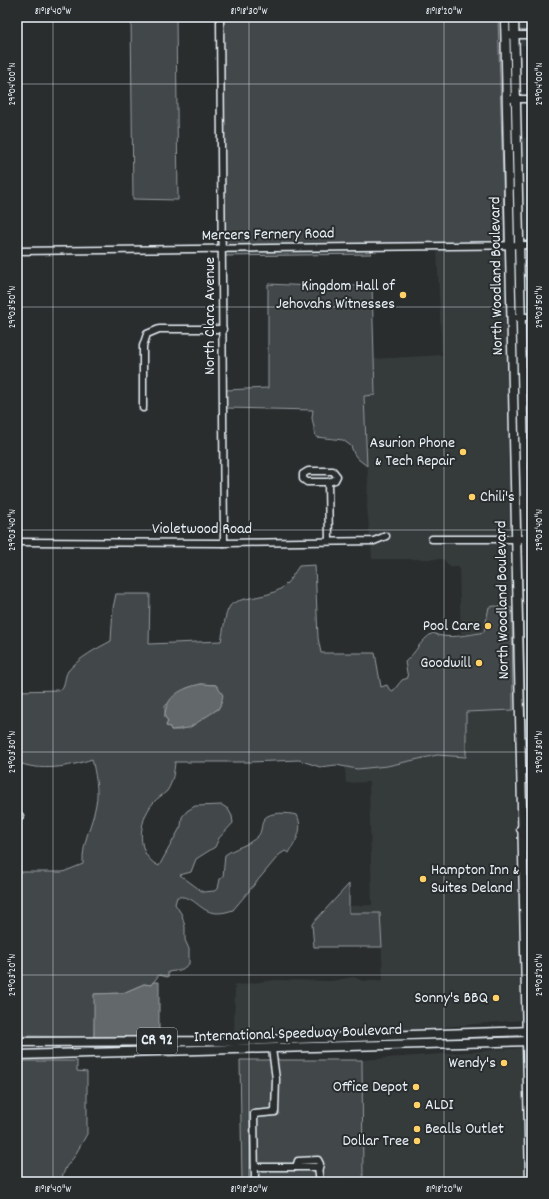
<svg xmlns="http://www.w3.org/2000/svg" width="549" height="1199" viewBox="0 0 549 1199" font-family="Dekko,sans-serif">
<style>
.built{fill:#363a3b}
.green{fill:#424648;stroke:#959ca0;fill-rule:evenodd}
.water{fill:#63686b;stroke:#989fa3}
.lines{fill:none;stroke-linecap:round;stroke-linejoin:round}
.minor-casing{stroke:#e8f1f8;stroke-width:9}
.major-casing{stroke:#e8f1f8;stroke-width:11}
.minor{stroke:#2a2d2e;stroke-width:6}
.major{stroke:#2a2d2e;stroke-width:8}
.ticks{fill:none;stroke:#e8f1f8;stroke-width:1;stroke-opacity:0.45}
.poi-dot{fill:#ffd166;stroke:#2a2d2e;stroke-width:1.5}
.labels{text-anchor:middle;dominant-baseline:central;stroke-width:4;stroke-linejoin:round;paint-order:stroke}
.shield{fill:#2a2d2e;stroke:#afb6bb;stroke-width:1}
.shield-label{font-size:15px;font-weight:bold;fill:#e8f1f8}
.street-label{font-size:16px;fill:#e8f1f8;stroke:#2a2d2e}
.poi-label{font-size:16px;fill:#e8f1f8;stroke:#2a2d2e;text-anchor:end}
.neatline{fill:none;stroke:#e8f1f8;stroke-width:1.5}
.ticks-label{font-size:10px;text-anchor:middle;fill:#e8f1f8}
</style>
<rect width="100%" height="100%" fill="#2a2d2e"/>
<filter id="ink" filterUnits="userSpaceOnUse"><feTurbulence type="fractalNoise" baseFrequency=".025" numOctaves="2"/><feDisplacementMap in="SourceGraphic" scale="8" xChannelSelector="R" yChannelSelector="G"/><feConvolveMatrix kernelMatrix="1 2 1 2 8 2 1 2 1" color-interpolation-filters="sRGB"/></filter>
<g filter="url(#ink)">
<g class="built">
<rect x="519" y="17" width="13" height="16"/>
<path d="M519,38h13v7h-12z"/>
<path d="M532,137v105h-6l-3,-104z"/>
<path d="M505,248l5,288 -81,1 1,5h80l2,66 -17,-2 -8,9 -3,17 -23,5 -2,-70h-9l-7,-8h-71l-1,-16 18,-6 -2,-5 -17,6 -3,-31 1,-29 -4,-82 11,-2 -1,-35 68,-4 -5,-104z"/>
<path d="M529,354h3v58l-2,-20z"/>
<path d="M513,710l8,310 -123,11 -164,2 1,-46 -3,-1 42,-6 57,1 23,-4 9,4 20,-1 -3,-67h-31v-7l23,-1 -3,-123 -23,1 -1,-15h22l70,-13 29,2 -1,-45z"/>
<path d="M522,1048l3,134h-162l-1,-122z"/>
</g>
<g class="green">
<path d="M131,17h45l2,183 -45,-1z"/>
<path d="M222,17h276l7,225 -280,4z"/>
<path d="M371,250v4l-146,2v-5z"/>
<path d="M268,284l65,3 39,-2 3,110 -11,1 3,70 -9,-7 -4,-5 -3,-8 -8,-6 -27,-3 -4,-19 1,-8 -87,-2v-18l42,-2z"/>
<path d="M315,565l3,73 3,15h54l6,34 6,-2 2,4 4,2 9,-11 6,-2 -3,-16c11,-9 15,-22 28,-29 11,7 37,2 51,-1l5,-25 6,-1 17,2 1,102 -47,2v45l-29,-2 -50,11 -30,3 -21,-4 -16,2 -21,-7 -49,2h-75c-1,10 -2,20 -8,29 -4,4 -10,7 -14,12 -15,18 -18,52 6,63l22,-40 1,-9 5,-6 8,-5 27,-1 6,4 4,7 1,7 -14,15 -4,9 -19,12 -5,13 -11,3 23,17 11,-1 4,-2 2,-10 3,-2 2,-22c11,-8 23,-9 33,-19 4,-4 3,-12 6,-17 6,-8 24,-6 33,-4 7,15 -1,25 -8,38l-4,-2 -6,4 -46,55c-34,12 -33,-16 -56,-13l-2,7 7,11 3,12v13l4,9v15l-8,6 -13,2v5l-9,-2 -8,10 -7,-1 -21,9 -28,1 -1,43 -77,-1v-164h46l20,-8c-1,-23 9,-37 13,-60 3,-13 -1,-32 -4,-45 -22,8 -53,13 -75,3v-71l43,-1c6,-4 4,-13 8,-19 12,-14 28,-22 43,-30l2,-33 3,-14h34l-1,50 72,-3c3,-11 3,-26 9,-35 7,-10 41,-7 54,-20 6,-5 10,-13 15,-20zM201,684l15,1c5,7 7,16 2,24l-38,21h-9l-1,-3 -4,-1 2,-5 -3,-4v-11l22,-18z"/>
<path d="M349,884v29h31l2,34h-68l-2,-23z"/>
<path d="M240,1060h30l3,19 -1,30 -18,1 -3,6 2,66h-11z"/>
<path d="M275,1060h87l1,122h-16v-3l-25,1v-18l-65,3v-50h18z"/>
<path d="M17,1061h60v10l10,1v62l-13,23 -8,10 -6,15h-43z"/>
<path d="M316,1169l1,11h-60v-10z"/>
</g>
<g class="water">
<path d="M201,684l15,1 7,10 -2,9 -3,5 -29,19 -18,2 -1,-3 -4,-1 2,-5 -3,-4c0,-21 17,-29 36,-33z"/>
<path d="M153,982h6v55h-65v-43l29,-1 21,-9 7,1z"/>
</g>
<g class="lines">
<g class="minor-casing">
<g id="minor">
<path d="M220,17l4,526"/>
<path d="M506,35h26"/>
<path d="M512,99h20"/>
<path d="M17,251l515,-6"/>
<path d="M512,317h20"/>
<path d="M143,408v-62l4,-12 12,-5h64"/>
<path d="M328,482h-21l-4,-3v-5l5,-3h25l4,5 -2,4 -7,2 1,59"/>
<path d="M432,539h93"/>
<path d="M17,542l207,1 150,-2 12,-5"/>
<path d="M17,821l3,-5"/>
<path d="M255,1167h63l2,15"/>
<path d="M296,1167l2,-6 20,-1 2,4 -1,4"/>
<path d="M255,1182l-1,-68 21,-2 1,-33 -4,-30"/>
</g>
</g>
<g class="major-casing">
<g id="major">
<path d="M505,17l25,1165"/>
<path d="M514,17l18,799"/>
<path d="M526,814v9l6,8"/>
<path d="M521,829l8,8 3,6"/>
<path d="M525,891l7,14"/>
<path d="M17,1042l219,-1 296,-10"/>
<path d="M17,1055l515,-14"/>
</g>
</g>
<use href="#minor" class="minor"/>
<use href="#major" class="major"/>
</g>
</g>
<path class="ticks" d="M53,17v1165M249,17v1165M444,17v1165M17,84h515M17,307h515M17,530h515M17,752h515M17,975h515"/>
<g class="poi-dot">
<circle cx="403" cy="295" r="4"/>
<circle cx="463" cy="452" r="4"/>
<circle cx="472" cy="497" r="4"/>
<circle cx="488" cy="626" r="4"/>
<circle cx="479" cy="663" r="4"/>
<circle cx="423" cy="879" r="4"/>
<circle cx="496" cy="998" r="4"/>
<circle cx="504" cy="1063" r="4"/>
<circle cx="416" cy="1087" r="4"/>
<circle cx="417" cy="1105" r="4"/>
<circle cx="417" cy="1129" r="4"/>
<circle cx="417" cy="1141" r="4"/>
</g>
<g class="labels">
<rect class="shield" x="137" y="1028" width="40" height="26" rx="3"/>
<g class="shield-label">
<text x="157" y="1041">CR 92</text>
</g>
<g class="street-label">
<text transform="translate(268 235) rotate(-1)">Mercers Fernery Road</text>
<text transform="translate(497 276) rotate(-91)">North Woodland Boulevard</text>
<text transform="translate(210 316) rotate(-90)">North Clara Avenue</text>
<text x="202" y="529">Violetwood Road</text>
<text transform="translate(503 600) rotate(-91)">North Woodland Boulevard</text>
<text transform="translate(298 1034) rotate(-2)">International Speedway Boulevard</text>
</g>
<g class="poi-label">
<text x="395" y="286">Kingdom Hall of<tspan x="395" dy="18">Jehovahs Witnesses</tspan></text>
<text x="455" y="443">Asurion Phone<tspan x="455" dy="18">&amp; Tech Repair</tspan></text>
<text x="480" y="497" text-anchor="start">Chili's</text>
<text x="480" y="626">Pool Care</text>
<text x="471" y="663">Goodwill</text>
<text x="431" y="870" text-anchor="start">Hampton Inn &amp;<tspan x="431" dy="18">Suites Deland</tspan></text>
<text x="488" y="998">Sonny's BBQ</text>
<text x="496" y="1063">Wendy's</text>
<text x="408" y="1087">Office Depot</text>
<text x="425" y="1105" text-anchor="start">ALDI</text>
<text x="425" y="1129" text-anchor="start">Bealls Outlet</text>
<text x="409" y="1141">Dollar Tree</text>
</g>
</g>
<rect width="549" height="1199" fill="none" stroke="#2a2d2e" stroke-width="44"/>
<rect x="22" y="22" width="505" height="1155" class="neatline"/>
<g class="ticks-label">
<text x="53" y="14">81°18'40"W</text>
<text x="249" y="14">81°18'30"W</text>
<text x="444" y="14">81°18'20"W</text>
<text transform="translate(11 84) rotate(-90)" y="4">29°04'00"N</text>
<text transform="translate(538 84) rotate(-90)" y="4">29°04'00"N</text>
<text transform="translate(11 307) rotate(-90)" y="4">29°03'50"N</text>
<text transform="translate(538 307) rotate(-90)" y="4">29°03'50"N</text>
<text transform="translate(11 530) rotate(-90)" y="4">29°03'40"N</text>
<text transform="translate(538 530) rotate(-90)" y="4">29°03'40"N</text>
<text transform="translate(11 752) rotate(-90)" y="4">29°03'30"N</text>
<text transform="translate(538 752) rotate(-90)" y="4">29°03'30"N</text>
<text transform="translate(11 975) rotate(-90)" y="4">29°03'20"N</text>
<text transform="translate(538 975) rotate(-90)" y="4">29°03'20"N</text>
<text x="53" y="1192">81°18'40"W</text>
<text x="249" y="1192">81°18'30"W</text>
<text x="444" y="1192">81°18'20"W</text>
</g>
</svg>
